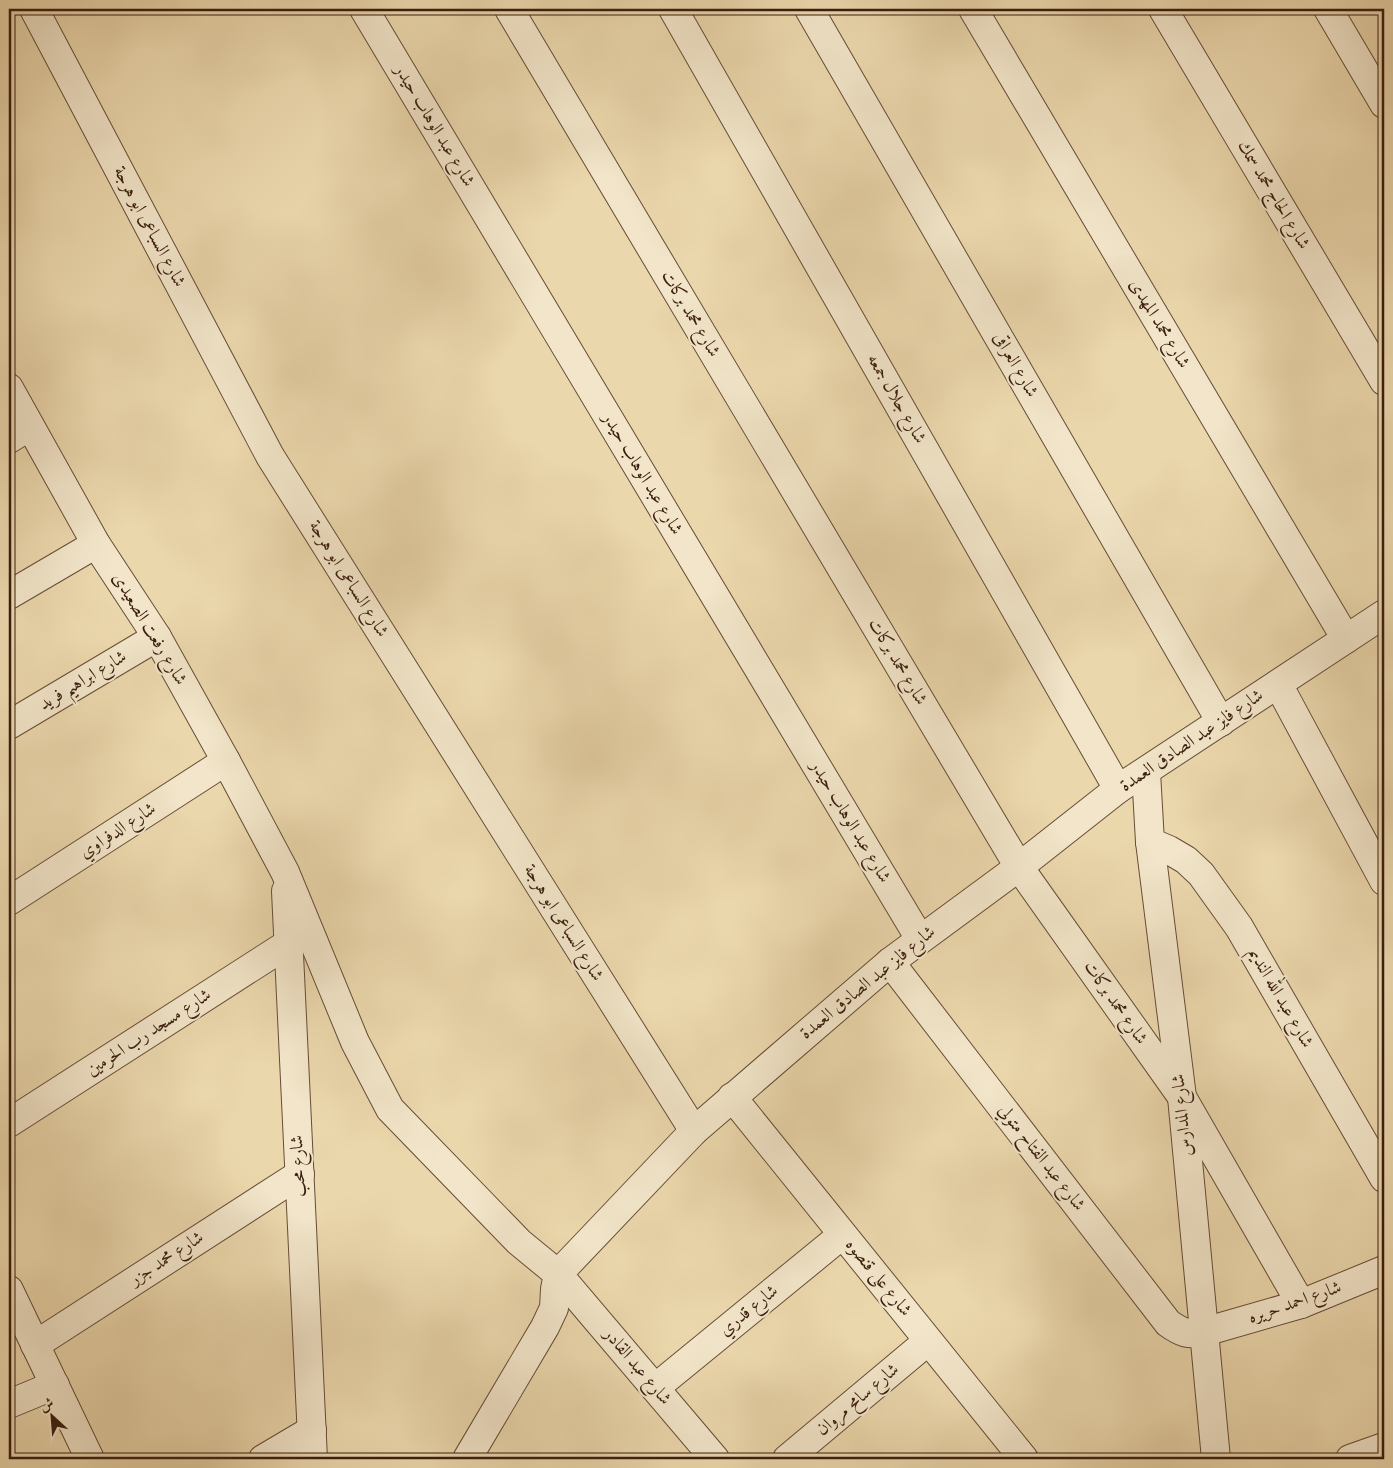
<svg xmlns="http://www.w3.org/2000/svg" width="1393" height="1468" viewBox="0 0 1393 1468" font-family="'IM FELL English',Amiri,serif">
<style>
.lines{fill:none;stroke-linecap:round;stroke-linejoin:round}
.street-casing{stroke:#664c37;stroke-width:30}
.street{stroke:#f2e5c9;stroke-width:28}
.labels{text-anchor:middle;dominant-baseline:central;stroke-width:4;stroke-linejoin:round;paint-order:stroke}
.street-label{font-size:18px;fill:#3a1e10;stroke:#f2e5c9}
</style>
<rect width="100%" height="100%" fill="#ebd7ac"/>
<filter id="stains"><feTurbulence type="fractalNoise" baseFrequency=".004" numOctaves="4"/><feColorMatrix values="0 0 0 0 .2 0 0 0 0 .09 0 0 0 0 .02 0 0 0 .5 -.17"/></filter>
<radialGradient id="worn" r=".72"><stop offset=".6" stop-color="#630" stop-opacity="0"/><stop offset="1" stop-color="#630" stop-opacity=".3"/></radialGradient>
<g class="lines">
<g class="street-casing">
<g id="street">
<path d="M34,9l236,447 424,675"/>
<path d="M364,9l556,930"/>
<path d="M509,9l510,858 163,230 119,207"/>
<path d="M673,9l445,780"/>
<path d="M809,9l412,713"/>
<path d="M973,9l373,630"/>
<path d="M1163,9l221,372"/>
<path d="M1328,9l56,95"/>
<path d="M9,388l87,156 61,93 69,124 59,111 70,170 35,67 129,133 39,32 157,185"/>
<path d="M9,439l21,-13"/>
<path d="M9,595l87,-51"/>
<path d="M1278,684l106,197"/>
<path d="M9,725l148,-88"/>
<path d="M1146,772l4,70 32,255 34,362"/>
<path d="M1150,842l19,8 17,10 15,14 38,53 145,251"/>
<path d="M286,891l27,568"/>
<path d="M9,901l217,-140"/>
<path d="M890,962l278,361c14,10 20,12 36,9l97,-28 83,-34"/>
<path d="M732,1097l292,362"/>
<path d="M9,1123l280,-180"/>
<path d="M9,1290l81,169"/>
<path d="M35,1345l265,-171"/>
<path d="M655,1388l187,-153"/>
<path d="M9,1404l46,-19"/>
<path d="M263,1459l49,-29"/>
<path d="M467,1459l78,-132 9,-19 1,-19 3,-15 136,-143 196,-169 129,-95 99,-78 266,-175"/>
<path d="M787,1459l141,-118"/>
<path d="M1350,1459l34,-12"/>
</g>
</g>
<use href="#street" class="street"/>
</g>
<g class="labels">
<g class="street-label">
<text transform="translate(434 126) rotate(59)">شارع عبد الوهاب حيدر</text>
<text transform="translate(1273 195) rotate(59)">شارع الحاج محمد سمك</text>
<text transform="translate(149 227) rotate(62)">شارع السباعى ابو هرجة</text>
<text transform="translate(690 314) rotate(59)">شارع محمد بركات</text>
<text transform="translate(1159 324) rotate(59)">شارع محمد المهدى</text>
<text transform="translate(1015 365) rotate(60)">شارع العراقى</text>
<text transform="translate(896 399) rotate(60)">شارع جلال جمعه</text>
<text transform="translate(642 474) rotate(59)">شارع عبد الوهاب حيدر</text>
<text transform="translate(348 579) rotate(58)">شارع السباعى ابو هرجة</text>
<text transform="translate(149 629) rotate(59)">شارع رفعت الصعيدى</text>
<text transform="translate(897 662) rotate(59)">شارع محمد بركات</text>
<text transform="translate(83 681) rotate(-31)">شارع ابراهيم فريد</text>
<text transform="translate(1192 741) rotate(-34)">شارع فايز عبد الصادق العمدة</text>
<text transform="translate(850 822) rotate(59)">شارع عبد الوهاب حيدر</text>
<text transform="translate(118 831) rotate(-33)">شارع الدفراوي</text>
<text transform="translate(563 923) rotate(58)">شارع السباعى ابو هرجة</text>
<text transform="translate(868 983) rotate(-39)">شارع فايز عبد الصادق العمدة</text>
<text transform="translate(1280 998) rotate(60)">شارع عبد الله النديم</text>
<text transform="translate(1115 1003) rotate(55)">شارع محمد بركات</text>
<text transform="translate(149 1033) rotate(-33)">شارع مسجد رب الحرمين</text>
<text transform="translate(1183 1115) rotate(-96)">شارع المدارس</text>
<text transform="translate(1041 1158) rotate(52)">شارع عبد الفتاح متولي</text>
<text transform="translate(299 1166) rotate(-93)">شارع محب</text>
<text transform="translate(167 1259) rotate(-33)">شارع محمد جزر</text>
<text transform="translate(878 1278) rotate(51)">شارع على قنصوه</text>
<text transform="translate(1295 1303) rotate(-19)">شارع احمد حريره</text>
<text transform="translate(749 1311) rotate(-39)">شارع قدري</text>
<text transform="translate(637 1367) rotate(50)">شارع عبد القادر</text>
<text transform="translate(858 1400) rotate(-40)">شارع سامح مروان</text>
</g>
</g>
<rect width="1393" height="1468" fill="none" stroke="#ebd7ac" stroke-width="30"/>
<rect x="10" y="10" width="1373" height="1448" fill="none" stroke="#3a1e10" stroke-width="2.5"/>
<rect x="15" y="15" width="1363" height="1438" fill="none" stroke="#3a1e10"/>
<g transform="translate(52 1416) rotate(334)" stroke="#f2e5c9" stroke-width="4" paint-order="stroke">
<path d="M0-4L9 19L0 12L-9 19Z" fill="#3a1e10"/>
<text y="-8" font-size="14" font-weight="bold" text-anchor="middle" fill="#3a1e10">ش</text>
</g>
<rect width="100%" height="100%" filter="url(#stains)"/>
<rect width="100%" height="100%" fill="url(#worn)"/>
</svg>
